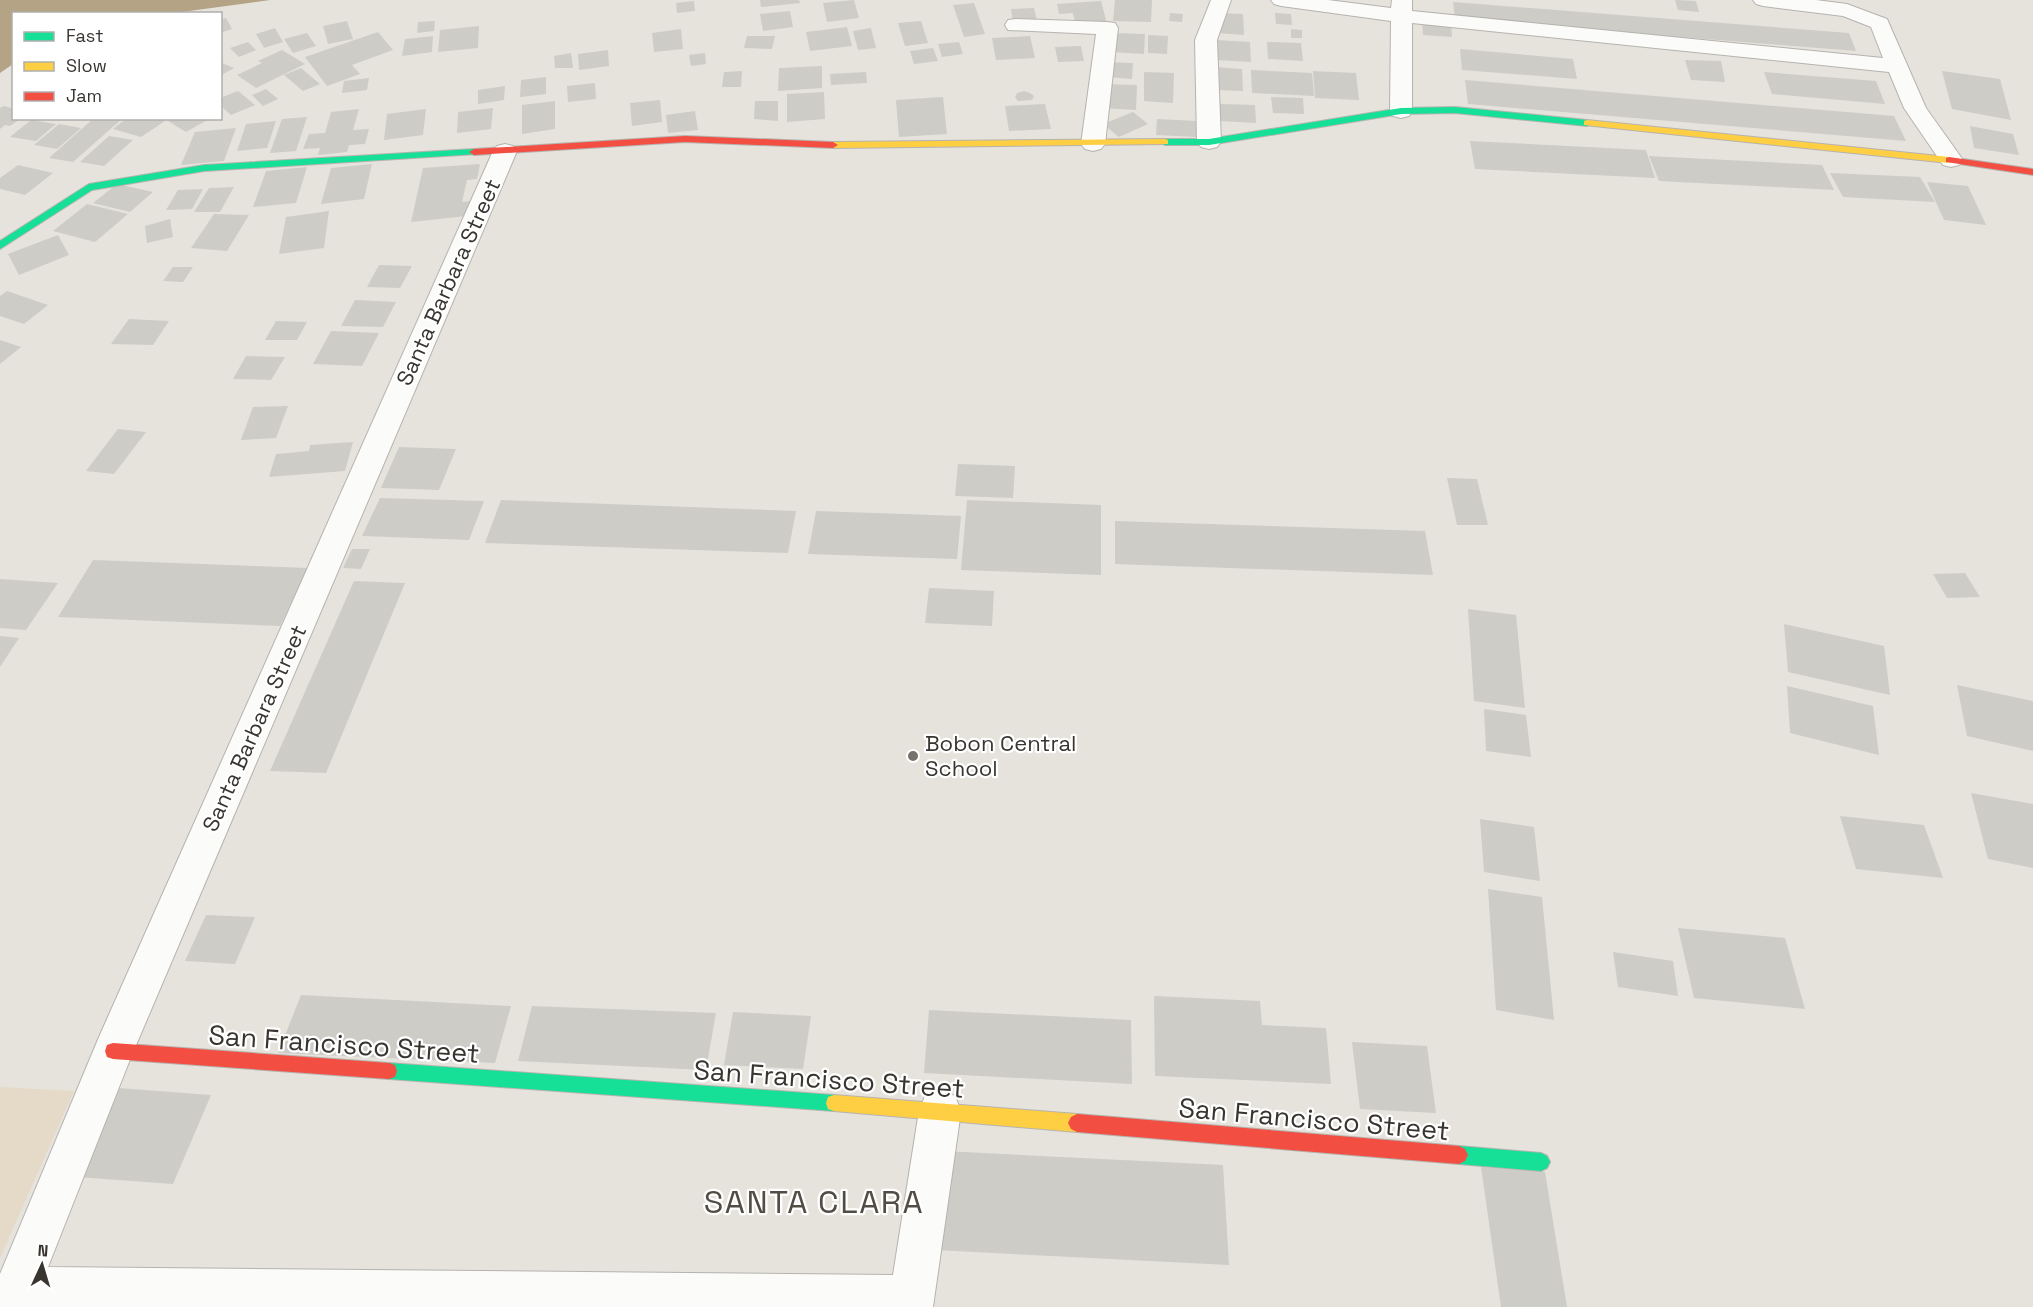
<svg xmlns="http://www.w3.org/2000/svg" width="2033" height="1307" viewBox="0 0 2033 1307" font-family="'Space Grotesk',sans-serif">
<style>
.green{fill:#e4dac7}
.water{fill:#b4a385}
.building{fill:#ceccc7}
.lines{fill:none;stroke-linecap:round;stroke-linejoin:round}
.street-casing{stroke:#b6b3af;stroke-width:2}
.fast-casing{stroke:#b6b3af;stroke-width:2}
.slow-casing{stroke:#b6b3af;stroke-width:2}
.jam-casing{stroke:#b6b3af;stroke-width:2}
.street{fill:#fbfbfa;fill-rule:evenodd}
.fast{fill:#16e098;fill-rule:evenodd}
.slow{fill:#ffcf43;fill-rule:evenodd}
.jam{fill:#f24e42;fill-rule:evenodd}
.poi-dot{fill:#75726d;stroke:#fff;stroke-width:2}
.labels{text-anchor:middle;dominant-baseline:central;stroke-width:4.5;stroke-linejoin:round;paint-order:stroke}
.street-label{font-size:22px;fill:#383531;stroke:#fff}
.poi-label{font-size:22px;fill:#383531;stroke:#fff;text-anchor:start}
.near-street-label{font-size:27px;fill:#383531;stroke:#fff}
.near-quarter-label{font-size:32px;letter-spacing:1.5px;fill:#524d44;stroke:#fff}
</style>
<rect width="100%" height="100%" fill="#e6e3dd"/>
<path class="green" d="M0,1087l74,4 -74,167z"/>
<path class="water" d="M0,0h270l-103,14h-153l-1,50 -13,9z"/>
<g class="building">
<path d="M760,0h39l1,3 -39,4z"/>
<path d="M854,0l5,18 -32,4 -4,-19z"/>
<path d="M1115,0h37l-1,22 -38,-1z"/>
<path d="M1675,0l21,1 3,11 -21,-2z"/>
<path d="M694,1l1,10 -18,2 -1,-10z"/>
<path d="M1101,1l6,23 -31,2 -3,-13 -14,1 -2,-10z"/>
<path d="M1453,2l396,31 7,18 -401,-32z"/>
<path d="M974,3l11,31 -21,3 -11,-32z"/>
<path d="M1034,8l3,13 -24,1 -2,-13z"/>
<path d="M790,11l3,16 -30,4 -3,-17z"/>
<path d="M1170,13l13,1 -1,8 -13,-1z"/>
<path d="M1218,13l25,1 1,21 -26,-2z"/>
<path d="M1275,13l16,1 1,11 -16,-1z"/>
<path d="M226,18l6,11 -12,4v-13z"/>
<path d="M1422,20l29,2 1,15 -29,-2z"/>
<path d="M347,21l6,18 -25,5 -5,-18z"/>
<path d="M435,21l-1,10 -17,2 1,-11z"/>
<path d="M921,21l7,22 -23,3 -7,-23z"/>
<path d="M479,26l-1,22 -40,4 2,-22z"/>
<path d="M847,27l5,19 -42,5 -4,-19z"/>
<path d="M275,28l8,14 -19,6 -8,-14z"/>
<path d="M871,28l5,20 -18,2 -5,-19z"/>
<path d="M681,29l2,20 -29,3 -2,-19z"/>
<path d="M1291,29l11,1v8h-11z"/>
<path d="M378,32l15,18 -41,15 8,9 -33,12 -22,-29z"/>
<path d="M307,33l9,13 -23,7 -9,-14z"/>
<path d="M1112,33l33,1 -1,20 -33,-2z"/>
<path d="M1148,35l20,1 -1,18 -19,-1z"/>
<path d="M433,36l-1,16 -30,4 3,-17z"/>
<path d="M747,36h28l-3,13 -28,-1z"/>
<path d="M1030,36l5,22 -39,2 -4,-22z"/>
<path d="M1216,40l34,2 1,20 -35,-2z"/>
<path d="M248,42l8,8 -17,7 -9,-9z"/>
<path d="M959,42l4,12 -21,3 -4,-13z"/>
<path d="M1267,42l34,1 2,18 -35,-2z"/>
<path d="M1081,46l3,15 -26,1 -3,-15z"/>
<path d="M933,48l5,13 -24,3 -4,-13z"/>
<path d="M1460,49l113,10 4,20 -115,-9z"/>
<path d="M282,50l23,14 -49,24 -19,-13 25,-12 -4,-2z"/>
<path d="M608,50l1,16 -30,4 -1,-16z"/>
<path d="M571,53l2,15h-18l-1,-12z"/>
<path d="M705,53l1,11 -15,2 -2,-11z"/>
<path d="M1685,60l36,1 4,21 -34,-2z"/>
<path d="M1109,62l24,1 -1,16 -25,-2z"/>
<path d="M222,63l12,5 -14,8v-12z"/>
<path d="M822,66v22l-44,3 1,-23z"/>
<path d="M1214,67l28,2 1,22 -29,-1z"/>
<path d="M301,68l19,16 -17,7 -19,-16z"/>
<path d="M1251,70l61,3 2,23 -62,-3z"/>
<path d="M742,71l-1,16h-19l2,-15z"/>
<path d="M1313,71l43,2 3,27 -44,-2z"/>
<path d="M1942,71l58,8 11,41 -59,-11z"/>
<path d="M866,72l1,11 -36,2 -1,-11z"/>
<path d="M1144,72l30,1 -1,30 -29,-2z"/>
<path d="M1764,72l112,9 9,23 -113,-10z"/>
<path d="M546,77v17l-26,3 1,-17z"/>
<path d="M369,78l-2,12 -25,3 2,-12z"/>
<path d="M1465,80l429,36 12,25 -438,-37z"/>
<path d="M595,83l1,16 -28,3 -1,-16z"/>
<path d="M1102,84l35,1 -1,25 -36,-2z"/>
<path d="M505,86l-1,14 -26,4v-14z"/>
<path d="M266,89l12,10 -15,7 -11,-11z"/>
<path d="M238,91l17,14 -24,10 -11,-10v-7z"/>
<path d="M1024,91l6,2 4,3 -2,4 -14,1 -3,-4 2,-4z"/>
<path d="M824,92l1,27 -38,3v-28z"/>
<path d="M943,97l4,37 -48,3 -3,-37z"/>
<path d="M1271,97l32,1 1,16 -31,-1z"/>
<path d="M660,100l2,22 -30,4 -2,-23z"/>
<path d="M555,101v28l-33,5v-29z"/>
<path d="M755,101h23v20l-24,-2z"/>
<path d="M1045,104l6,25 -42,2 -4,-25z"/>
<path d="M1220,104l35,1 1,18 -36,-2z"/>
<path d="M4,106l10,3v9h8l-12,8 -5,-1 -5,4v-21z"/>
<path d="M493,108l-2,21 -34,4 1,-21z"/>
<path d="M359,109l-6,21 16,-1 -4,15 -16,1 -2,7 -29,3 2,-7 -17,1 6,-15 16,-1 6,-21z"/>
<path d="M426,109l-3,26 -39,5 3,-26z"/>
<path d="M695,111l3,19 -30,3 -2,-18z"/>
<path d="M1133,112l15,12 -29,13 -16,-13z"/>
<path d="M307,117l-11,34 -26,2 12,-34z"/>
<path d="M94,118h29l-50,44 -24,-4z"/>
<path d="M127,118h30l8,3 -24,16 -28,-8z"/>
<path d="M173,118h38l-25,14 -18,-11z"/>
<path d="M1157,119l40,2v16l-41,-2z"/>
<path d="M31,120l25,4 -20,17 -26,-4z"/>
<path d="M276,121l-9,27 -30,3 9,-27z"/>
<path d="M59,124l22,4 -24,21 -23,-4z"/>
<path d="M1970,126l43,8 6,21 -45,-7z"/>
<path d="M236,128l-12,33 -43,4 14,-33z"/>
<path d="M109,136l24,4 -29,26 -24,-4z"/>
<path d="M1470,141l176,9 9,28 -180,-9z"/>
<path d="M1649,156l173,9 12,25 -175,-9z"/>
<path d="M372,164l-8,35 -43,5 10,-36z"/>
<path d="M480,164l-3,15 -10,1 -5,22 8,-1 -3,15 -56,6 12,-54z"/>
<path d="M18,165l35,8 -28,22 -25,-6v-11z"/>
<path d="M307,167l-11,36 -43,4 13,-36z"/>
<path d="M1830,173l90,4 15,25 -92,-5z"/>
<path d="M1927,182l41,4 18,39 -42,-5z"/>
<path d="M117,184l36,8 -23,20 -37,-9z"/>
<path d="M234,187l-14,25h-26l15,-24z"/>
<path d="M203,189l-11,20 -26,1 12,-20z"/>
<path d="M87,204l41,10 -33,28 -42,-11z"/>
<path d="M329,211l-5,37 -45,6 7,-37z"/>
<path d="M214,214l35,1 -22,36 -36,-3z"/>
<path d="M170,219l3,18 -26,6 -2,-17z"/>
<path d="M58,235l11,20 -50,20 -11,-21z"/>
<path d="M379,265l33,1 -12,22 -33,-1z"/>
<path d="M173,267h20l-10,15 -20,-1z"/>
<path d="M7,291l41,14 -24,19 -24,-8v-20z"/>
<path d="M355,300l41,2 -13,25 -42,-1z"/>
<path d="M129,319l40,2 -16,24 -42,-1z"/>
<path d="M276,321l31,1 -10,18h-32z"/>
<path d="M331,331l48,2 -17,33 -49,-2z"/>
<path d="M0,340l21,7 -21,17z"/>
<path d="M246,356l39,1 -14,23 -38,-1z"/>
<path d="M288,406l-12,32 -35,2 12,-33z"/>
<path d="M118,429l28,3 -32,42 -28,-3z"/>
<path d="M353,442l-8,29 -76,6 7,-23 33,-3 1,-6z"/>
<path d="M399,447l57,2 -17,41 -58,-2z"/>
<path d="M958,464l57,2 -2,32 -58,-2z"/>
<path d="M1447,478l30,1 11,46h-31z"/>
<path d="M380,498l104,3 -15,39 -107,-4z"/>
<path d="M501,500l295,11 -8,42 -303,-10z"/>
<path d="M967,500l134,5v70l-140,-5z"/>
<path d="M816,511l145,5 -4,43 -149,-5z"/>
<path d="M1115,521l310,10 8,44 -318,-11z"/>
<path d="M352,549h18l-9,20 -18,-1z"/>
<path d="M93,560l215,8 -28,58 -222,-9z"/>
<path d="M1965,573l15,24 -33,1 -14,-24z"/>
<path d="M0,579l58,4 -32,47 -26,-2z"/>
<path d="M354,581l51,2 -79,190 -56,-2z"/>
<path d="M929,588l65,3 -2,35 -67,-3z"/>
<path d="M1468,609l48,6 9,93 -51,-7z"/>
<path d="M1784,624l100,22 6,49 -102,-23z"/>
<path d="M0,636l19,2 -19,29z"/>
<path d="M1957,685l76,16v50l-66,-15z"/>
<path d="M1787,686l86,20 6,49 -89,-22z"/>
<path d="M1484,709l42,6 5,42 -45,-6z"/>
<path d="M1971,793l62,11v64l-45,-9z"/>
<path d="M1840,816l84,9 19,53 -87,-9z"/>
<path d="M1480,819l54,8 6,54 -56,-9z"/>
<path d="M1488,889l54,8 12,123 -58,-10z"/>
<path d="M206,915l49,2 -20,47 -50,-3z"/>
<path d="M1678,928l107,10 20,71 -111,-11z"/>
<path d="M1613,952l60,9 5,35 -60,-9z"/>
<path d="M301,995l210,11 -16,57 -217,-10z"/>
<path d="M1154,996l106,5 2,24 64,3 5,56 -176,-8z"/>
<path d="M532,1006l184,7 -10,57 -188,-9z"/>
<path d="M929,1010l202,10 1,64 -208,-11z"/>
<path d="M733,1012l78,4 -8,53 -79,-4z"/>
<path d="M1352,1042l75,4 9,67 -76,-4z"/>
<path d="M118,1088l93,7 -38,89 -97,-7z"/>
<path d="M943,1151l280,14 6,100 -294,-15z"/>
<path d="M1481,1167l64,5 22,135h-66z"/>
</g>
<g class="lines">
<g class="street-casing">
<g id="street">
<path d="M1211,0h20l-14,40 4,102 -4,5 -8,2 -8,-2 -4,-5 -2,-102z"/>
<path d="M1271,0h57l63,8 1,-8h20v11l471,47 -12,-31 -28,-11 -80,-10 -7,-2 -3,-4h63l31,4 40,15 39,89 37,52 -4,5 -8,2 -8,-2 -39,-57 -15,-36 -477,-49v88l-3,5 -8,2 -8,-2 -3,-5 1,-90 -110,-15 -7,-2z"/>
<path d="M1016,19l91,3 8,1 3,5 -13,116 -4,5 -8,2 -8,-2 -4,-5 15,-110 -88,-4 -3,-5 3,-5z"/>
<path d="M505,144l8,2 4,5 -386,906 -83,210 845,8 26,-164 6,-15 15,-6 15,6 6,15 -28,196h-933v-33l99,-237 394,-886 4,-5z"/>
</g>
</g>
<g class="fast-casing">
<g id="fast">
<path d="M1455,107l132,13 5,3 -5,3 -132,-13 -54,1 -192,31h-44l-5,-3 5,-3h44l192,-31z"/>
<path d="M474,149l5,3 -2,2 -273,17 -112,19 -92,59v-8l89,-57 115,-19z"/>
<path d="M389,1063l445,32 6,2 2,6 -2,6 -6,2 -445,-32 -6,-2 -2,-6 2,-6z"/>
<path d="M1459,1146l82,7 6,3 3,6 -3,6 -6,3 -82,-7 -6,-3 -3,-6 3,-6z"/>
</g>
</g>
<g class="slow-casing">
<g id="slow">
<path d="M1587,120l362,37 5,3 -5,3 -365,-38v-4z"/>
<path d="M1165,139l3,1v4l-335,4 -5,-3 5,-3z"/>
<path d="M834,1095l243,19 6,3 3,6 -3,6 -6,3 -243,-21 -6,-2 -2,-6 2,-6z"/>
</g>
</g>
<g class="jam-casing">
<g id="jam">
<path d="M685,136l148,6 5,3 -5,3 -148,-6 -211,13 -5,-3 5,-3z"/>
<path d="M1949,157l84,12v6l-87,-13v-4z"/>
<path d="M113,1043l276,20 6,2 2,6 -2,6 -6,2 -276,-20 -6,-2 -2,-6 2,-6z"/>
<path d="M1077,1114l382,32 6,3 3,6 -3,6 -6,3 -382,-32 -6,-3 -3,-6 3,-6z"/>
</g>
</g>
<use href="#street" class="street"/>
<use href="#fast" class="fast"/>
<use href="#slow" class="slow"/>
<use href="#jam" class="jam"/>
</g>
<circle class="poi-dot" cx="913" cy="756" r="6"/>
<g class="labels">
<g class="street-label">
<text transform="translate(448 282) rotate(-66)">Santa Barbara Street</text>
<text transform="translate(254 728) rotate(-66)">Santa Barbara Street</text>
</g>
<g class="poi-label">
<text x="925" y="743">Bobon Central<tspan x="925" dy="25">School</tspan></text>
</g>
<g class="near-street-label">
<text transform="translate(344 1044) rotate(4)">San Francisco Street</text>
<text transform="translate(829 1079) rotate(4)">San Francisco Street</text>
<text transform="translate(1314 1119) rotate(5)">San Francisco Street</text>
</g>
<g class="near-quarter-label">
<text x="814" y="1202">SANTA CLARA</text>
</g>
</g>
<rect x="12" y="12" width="210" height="108" fill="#ffffff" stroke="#afaead" stroke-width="1.5"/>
<rect x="24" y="32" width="30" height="9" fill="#16e098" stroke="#afaead" stroke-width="1.5"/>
<text x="66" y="42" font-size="18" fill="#383531">Fast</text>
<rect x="24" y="62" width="30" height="9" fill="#ffcf43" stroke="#afaead" stroke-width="1.5"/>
<text x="66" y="72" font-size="18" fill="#383531">Slow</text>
<rect x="24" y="92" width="30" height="9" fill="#f24e42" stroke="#afaead" stroke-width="1.5"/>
<text x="66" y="102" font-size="18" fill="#383531">Jam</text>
<g transform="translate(42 1265) rotate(4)" stroke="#ffffff" stroke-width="4.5" paint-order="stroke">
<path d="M0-4.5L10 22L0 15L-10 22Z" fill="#383531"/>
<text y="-9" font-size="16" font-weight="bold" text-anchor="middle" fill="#383531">N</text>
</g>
</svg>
